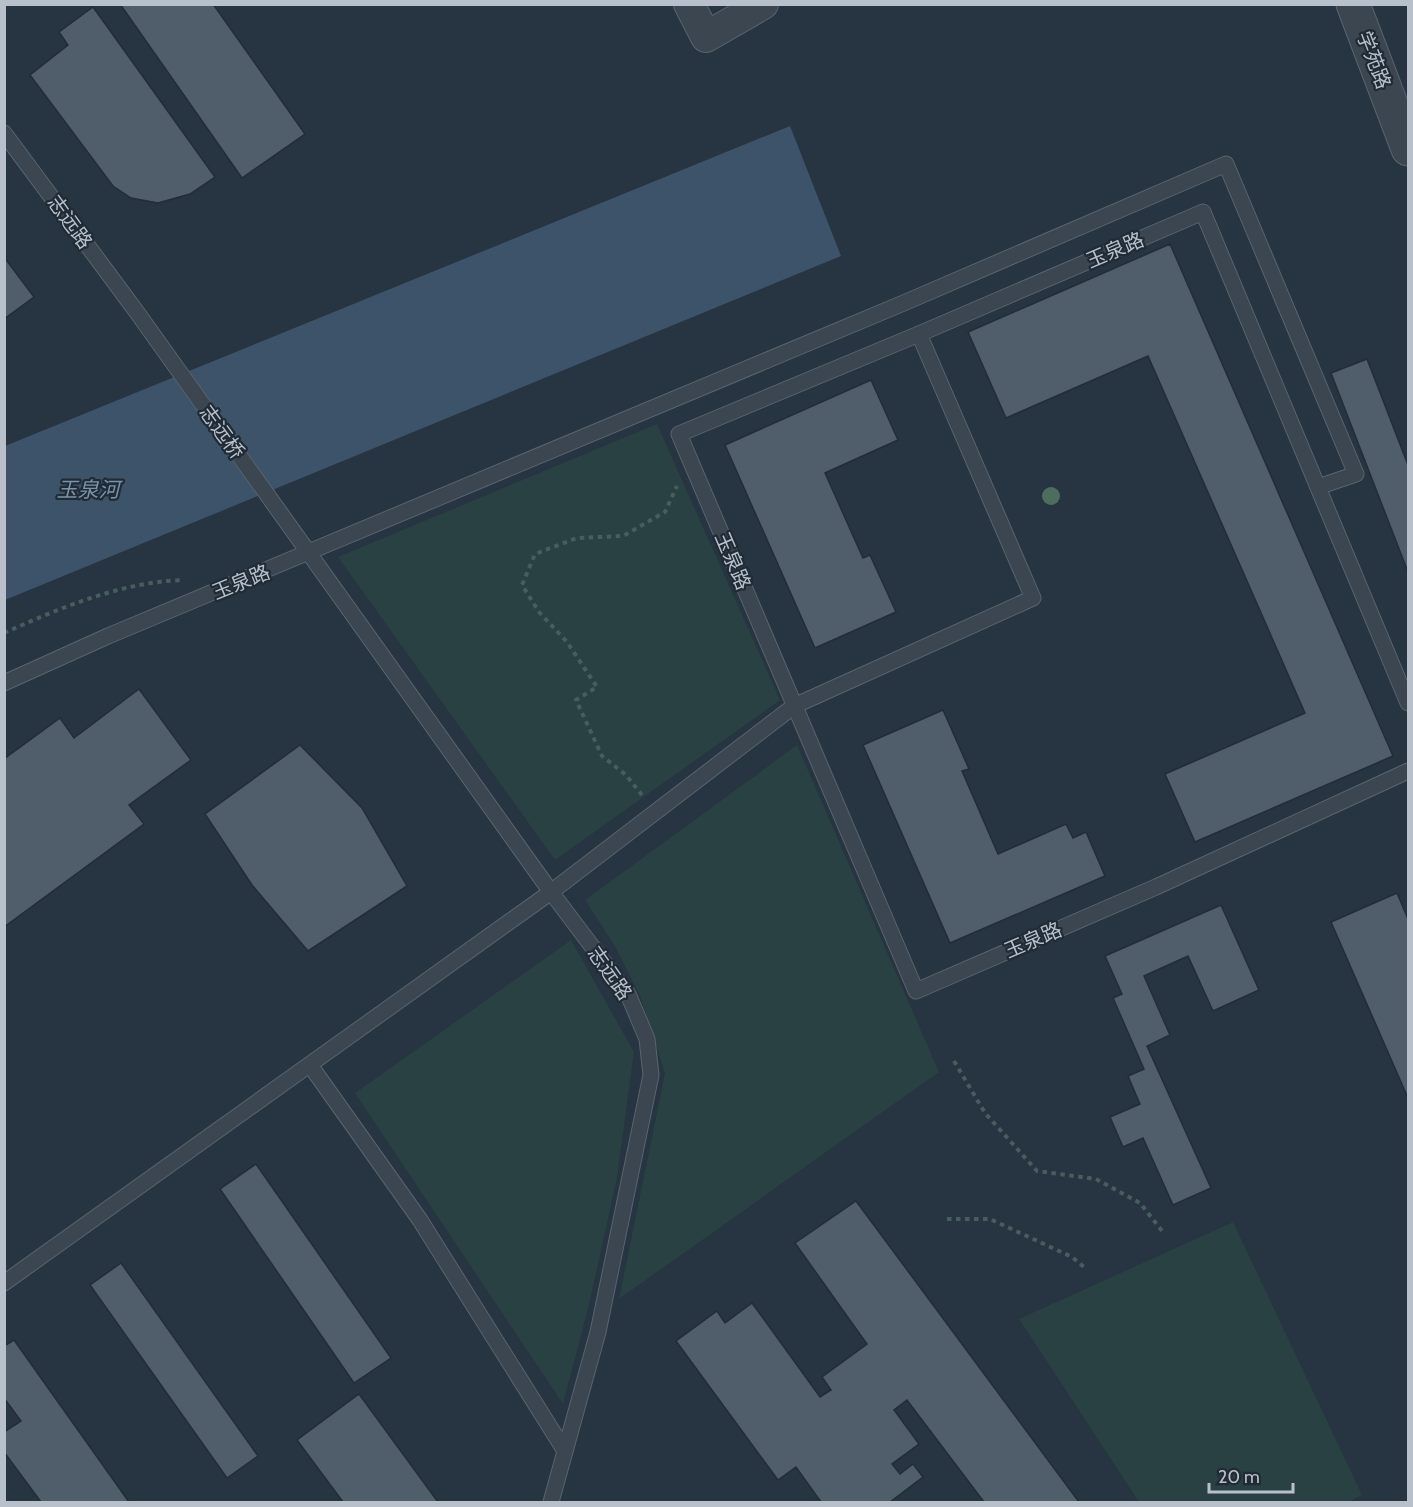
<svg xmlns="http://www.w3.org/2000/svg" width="1413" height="1507" viewBox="0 0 1413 1507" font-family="Cabin,'Noto Sans SC',sans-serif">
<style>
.green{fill:#294142}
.water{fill:#3d5369}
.building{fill:#505d6b;stroke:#222d38;stroke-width:1.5}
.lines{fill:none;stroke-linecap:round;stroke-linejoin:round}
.service-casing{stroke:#59646e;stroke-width:17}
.minor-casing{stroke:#59646e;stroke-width:32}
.tertiary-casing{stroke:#59646e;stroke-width:35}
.path{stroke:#475d5e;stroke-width:4;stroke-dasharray:4.5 4.5;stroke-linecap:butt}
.service{stroke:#3b4651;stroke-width:15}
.minor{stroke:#3b4651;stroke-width:30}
.tertiary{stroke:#3b4651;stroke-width:33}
.tree{fill:#4f6d5e}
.labels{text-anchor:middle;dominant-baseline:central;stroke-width:4.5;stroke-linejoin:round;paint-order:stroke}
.street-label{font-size:20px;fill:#b8c1cb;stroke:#202b36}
.water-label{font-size:21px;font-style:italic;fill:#7994ac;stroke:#202b36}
</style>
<rect width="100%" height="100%" fill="#273441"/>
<g class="green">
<path d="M657,424l123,276 -225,160 -217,-303z"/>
<path d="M797,745l142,327 -320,227 46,-226 -25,-77 -24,-48 -31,-48z"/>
<path d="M571,940l63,112 -17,126 -28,127 -26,99 -208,-311z"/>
<path d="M1233,1222l129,273 -14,7h-209l-120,-183z"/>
</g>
<path class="water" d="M790,126l51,130 -836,344v-154z"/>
<g class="building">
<path d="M120,4h93l92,130 -63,44z"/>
<path d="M93,7l122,170 -25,17 -32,9 -27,-5 -18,-12 -83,-111 38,-30 -9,-13z"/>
<path d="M1170,244l223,512 -198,86 -30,-68 140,-61 -157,-357 -142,62 -38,-86z"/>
<path d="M4,257l30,40 -30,22z"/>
<path d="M1367,359l41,106v107l-77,-199z"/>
<path d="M871,380l27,60 -73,33 38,85 7,-3 26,57 -81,36 -90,-203z"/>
<path d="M139,689l52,71 -62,45 15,19 -140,103v-168l56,-41 14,20z"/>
<path d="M943,710l26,59 -7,2 36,83 68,-30 7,14 13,-6 19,44 -155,67 -87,-198z"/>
<path d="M300,745l62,63 45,78 -99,65 -56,-66 -47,-71z"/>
<path d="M1397,893l11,26v179l-77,-176z"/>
<path d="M1221,905l38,85 -46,21 -25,-55 -44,20 26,59 -23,11 64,142 -38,17 -30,-67 -20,9 -13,-30 30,-13 -12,-28 16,-7 -31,-71 9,-4 -17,-38z"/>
<path d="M256,1164l135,194 -37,25 -134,-194z"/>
<path d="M856,1201l223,301h-95l-77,-102 -13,10 25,34 -27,20 8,10 13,-10 10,13 -33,25h-69l-25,-35 -18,13 -102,-139 41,-30 8,12 27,-20 68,94 11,-7 -9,-13 45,-33 -72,-101z"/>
<path d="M121,1263l137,193 -31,22 -137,-193z"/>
<path d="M14,1340l115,162h-88l-37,-50v-20l17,-11 -17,-23v-52z"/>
<path d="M359,1394l79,108h-95l-46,-62z"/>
</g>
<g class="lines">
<g class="service-casing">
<g id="service">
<path d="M4,133l132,178 415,581 77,102 19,45 4,36 -53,257 -47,170"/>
<path d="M4,683l104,-47 798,-334 320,-138 130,310 -38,13"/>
<path d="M1408,703l-205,-491 -284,122 -240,100 237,557 240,-104 252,-116"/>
<path d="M310,1065l110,155 145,231"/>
<path d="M4,1283l547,-391 243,-186 239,-108 -114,-264"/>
</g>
</g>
<g class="minor-casing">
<path id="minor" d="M689,4l17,33 57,-33"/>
</g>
<g class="tertiary-casing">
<path id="tertiary" d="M1353,4l55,145"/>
</g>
<g class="path">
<path d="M4,633c56,-25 117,-51 179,-53"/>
<path d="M642,795l-16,-20 -24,-19 -26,-56 21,-13 -30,-45 -28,-30 -17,-27 13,-31 42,-16 46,-2 42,-24 12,-26"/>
<path d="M954,1061l31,52 52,58 59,8 44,24 23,29"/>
<path d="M947,1219h43l82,38 12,10"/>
</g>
<use href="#service" class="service"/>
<use href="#minor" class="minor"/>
<use href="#tertiary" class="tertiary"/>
</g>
<circle class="tree" cx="1051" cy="496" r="9"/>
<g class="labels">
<g class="street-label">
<text transform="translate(1374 60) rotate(69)">学苑路</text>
<text transform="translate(70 222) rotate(54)">志远路</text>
<text transform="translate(1115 250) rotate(-23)">玉泉路</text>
<text transform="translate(222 432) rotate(54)">志远桥</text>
<text transform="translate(733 561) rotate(67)">玉泉路</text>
<text transform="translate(241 582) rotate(-22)">玉泉路</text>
<text transform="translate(1033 940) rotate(-23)">玉泉路</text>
<text transform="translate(610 973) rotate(55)">志远路</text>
</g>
<g class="water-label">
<text x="88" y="489">玉泉河</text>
</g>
</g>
<rect width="1413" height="1507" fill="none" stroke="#b8c1cb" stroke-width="12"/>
<path d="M1209 1483v9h84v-9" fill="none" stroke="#b8c1cb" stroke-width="3"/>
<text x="1218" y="1483" font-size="18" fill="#b8c1cb" stroke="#202b36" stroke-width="4.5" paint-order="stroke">20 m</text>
</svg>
